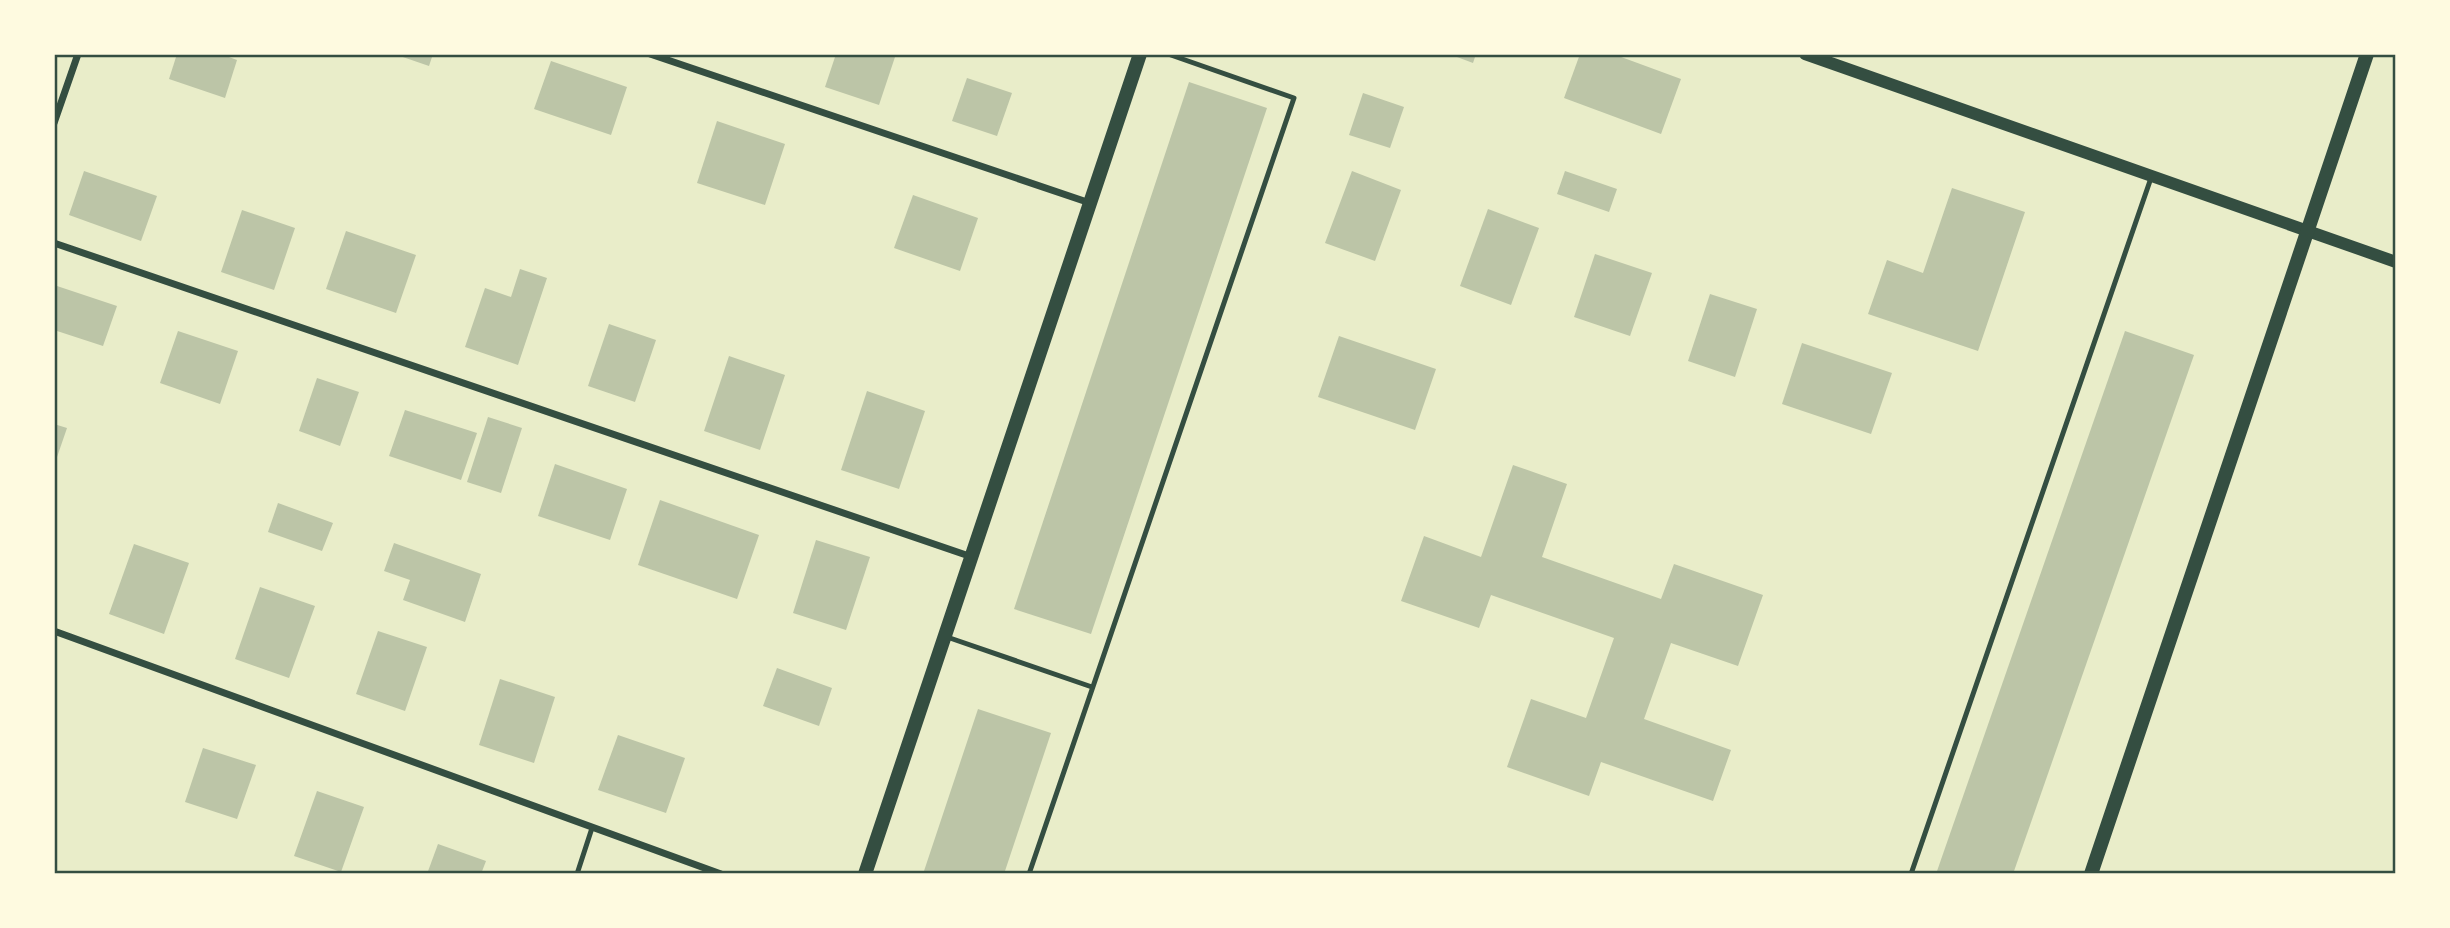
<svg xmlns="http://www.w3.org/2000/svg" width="2450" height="928" viewBox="0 0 2450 928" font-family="'Roboto Condensed',sans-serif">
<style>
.building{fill:#bcc5a7}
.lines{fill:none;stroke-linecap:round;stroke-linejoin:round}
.service{stroke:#344e41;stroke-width:5}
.minor{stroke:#344e41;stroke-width:7}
.tertiary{stroke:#344e41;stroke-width:12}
.secondary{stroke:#344e41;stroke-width:14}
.neatline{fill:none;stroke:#344e41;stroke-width:2.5}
</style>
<rect width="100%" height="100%" fill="#e9edc9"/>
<g class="building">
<path d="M177,54h44l16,6 -12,38 -56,-19z"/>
<path d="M394,54h39l-4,12z"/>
<path d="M836,54h60l-17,51 -54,-18z"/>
<path d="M1449,54h27l-3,9z"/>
<path d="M1580,54h33l68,25 -20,55 -97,-36z"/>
<path d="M551,61l76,26 -16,48 -77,-26z"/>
<path d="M967,78l45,15 -15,43 -45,-15z"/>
<path d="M1189,82l78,26 -176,526 -77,-25z"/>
<path d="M1363,93l41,14 -14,41 -41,-13z"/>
<path d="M717,121l68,23 -20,61 -68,-22z"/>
<path d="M84,171l73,25 -16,45 -72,-26z"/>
<path d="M1352,171l49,19 -26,71 -50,-18z"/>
<path d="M1565,171l52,18 -8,23 -52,-18z"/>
<path d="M1952,188l73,24 -47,139 -110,-37 19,-54 36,13z"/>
<path d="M913,195l65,23 -18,53 -66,-23z"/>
<path d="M1488,209l51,19 -28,77 -51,-19z"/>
<path d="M242,210l53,18 -21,62 -53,-18z"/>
<path d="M346,231l70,24 -20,58 -70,-24z"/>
<path d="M1595,254l57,19 -22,63 -56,-19z"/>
<path d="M520,269l27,9 -29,87 -53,-18 20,-59 26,9z"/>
<path d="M54,285l63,21 -14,40 -49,-16z"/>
<path d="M1710,294l47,15 -22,68 -47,-16z"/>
<path d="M609,324l47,16 -21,62 -47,-16z"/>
<path d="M178,331l60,20 -18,53 -60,-21z"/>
<path d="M2125,331l69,24 -181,519h-77z"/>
<path d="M1339,336l97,33 -21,61 -97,-33z"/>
<path d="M1802,343l90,30 -21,61 -89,-30z"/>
<path d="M729,356l56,19 -25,75 -56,-19z"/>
<path d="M317,378l42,14 -19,54 -41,-15z"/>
<path d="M867,391l58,20 -26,78 -58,-19z"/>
<path d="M405,410l72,23 -16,47 -72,-24z"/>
<path d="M488,417l34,11 -21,65 -34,-11z"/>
<path d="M54,424l13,4 -12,35h-1z"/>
<path d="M555,464l72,25 -17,51 -72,-24z"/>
<path d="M1513,465l54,19 -25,73 119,42 13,-35 89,31 -25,71 -67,-23 -27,76 87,31 -18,51 -112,-39 -12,34 -82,-29 24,-68 55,19 28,-80 -123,-43 -12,33 -78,-27 23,-65 57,21z"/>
<path d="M660,500l99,35 -22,64 -99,-34z"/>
<path d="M278,503l55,20 -11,28 -54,-19z"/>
<path d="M816,540l54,17 -24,73 -53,-17z"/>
<path d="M394,543l87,31 -16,48 -62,-22 7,-20 -26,-9z"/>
<path d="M134,544l55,19 -25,71 -55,-20z"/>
<path d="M260,587l55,19 -26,72 -54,-19z"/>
<path d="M378,631l49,16 -22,64 -49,-17z"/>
<path d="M777,668l55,20 -13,38 -56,-20z"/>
<path d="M500,679l55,18 -21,66 -55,-18z"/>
<path d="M978,709l73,24 -47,141h-81z"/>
<path d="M618,735l67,23 -19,55 -68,-23z"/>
<path d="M203,748l53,17 -19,54 -52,-17z"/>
<path d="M317,791l47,16 -23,65 -47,-16z"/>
<path d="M438,844l48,17 -5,13h-54z"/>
</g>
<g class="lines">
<g class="service">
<path d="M947,637l145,50"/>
<path d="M577,874l15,-46"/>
<path d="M1029,874l265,-776 -126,-44"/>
<path d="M1911,874l240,-696"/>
</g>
<g class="minor">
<path d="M650,54l440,149"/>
<path d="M54,123l24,-69"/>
<path d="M54,243l918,314"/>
<path d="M54,631l667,243"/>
</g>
<path class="tertiary" d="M1805,54l591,208"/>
<g class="secondary">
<path d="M865,874l275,-820"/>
<path d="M2091,874l276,-820"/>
</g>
</g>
<rect width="2450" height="928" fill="none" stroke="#fefae0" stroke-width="112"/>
<rect x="56" y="56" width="2338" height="816" class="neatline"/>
</svg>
